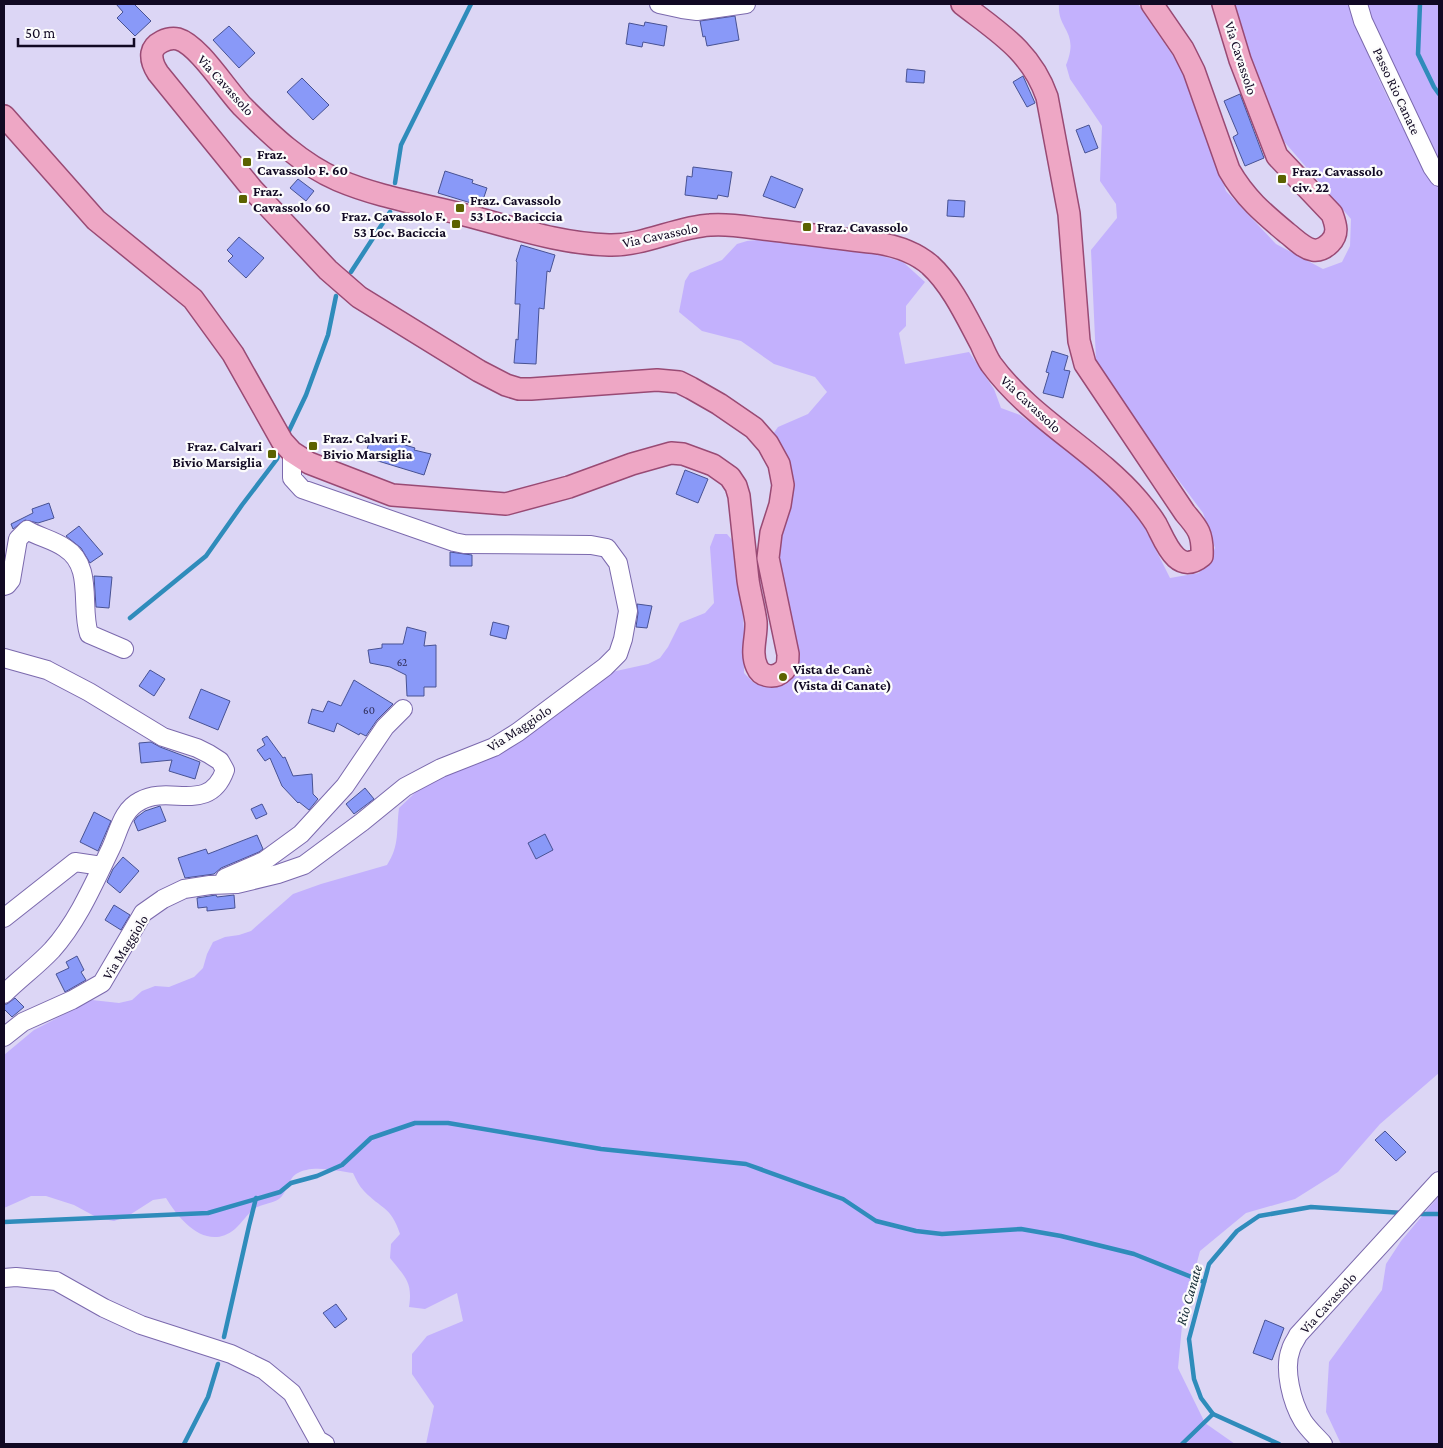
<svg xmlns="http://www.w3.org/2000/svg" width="1443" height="1448" viewBox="0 0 1443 1448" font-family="'Crimson Pro',serif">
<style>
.green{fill:#c3b1fd}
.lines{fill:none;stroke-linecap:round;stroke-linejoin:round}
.stream{stroke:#2f8cbb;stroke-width:4.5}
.building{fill:#8999f8;stroke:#485293}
.minor-casing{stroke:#7b69ad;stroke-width:20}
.major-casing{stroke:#994a74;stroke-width:24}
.minor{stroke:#fff;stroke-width:18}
.major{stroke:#eea7c5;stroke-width:21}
.poi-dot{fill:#5b6200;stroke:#fcfcfc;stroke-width:2}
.labels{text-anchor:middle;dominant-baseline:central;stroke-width:4.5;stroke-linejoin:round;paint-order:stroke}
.number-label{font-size:11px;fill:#2f2d58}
.street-label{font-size:14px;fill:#110923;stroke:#fcfcfc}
.poi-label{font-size:14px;font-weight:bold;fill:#110923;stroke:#fcfcfc;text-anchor:start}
.water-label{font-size:15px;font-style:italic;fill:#182d38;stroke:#fcfcfc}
</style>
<rect width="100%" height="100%" fill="#dcd6f5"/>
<g class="green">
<path d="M1059,4h79l46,68 42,119 50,53 47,25 19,-7 8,-16 1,-27 -70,-81 -34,-86 -14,-48h117c14,47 38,96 61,140 8,16 16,32 28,45v884l-59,51 -42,48 -43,27 -49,14 -46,38 -17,64 -5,53 27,55 30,21h-809l8,-38 -22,-32v-20l15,-18 36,-15 -6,-28 -32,16 -16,-2c4,-25 -4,-30 -19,-49l1,-14 9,-10c-9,-28 -19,-25 -36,-43 -5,-5 -8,-12 -11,-18 -17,-2 -41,-9 -57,1 -8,5 -9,19 -17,25 -8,5 -18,5 -25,10 -7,5 -12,14 -19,20 -28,23 -55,-8 -69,-31l-13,2 -25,16 -14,5 -16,-3 -24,-13 -28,-9h-15l-27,12v-153l30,-25 58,-30 27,3 13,-3 10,-9 13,-5 14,1 25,-10 9,-9 4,-14 6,-12 12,-5 14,-2 12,-4 42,-37 28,-10 66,-19c13,-20 9,-34 12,-57l20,-19 188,-116 41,-9 12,-6 8,-11 12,-24 25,-10 9,-10 -4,-56 5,-13h12l9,11 3,13 5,72v43l10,10 13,3 15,-2 9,-5 4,-9 -18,-124 16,-53 -6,-30 -14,-29 5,-7 30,-13 19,-22 -12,-15 -41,-13 -33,-23 -39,-10 -23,-19 6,-31 5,-8 32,-13 15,-16 10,-3 10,-1 101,9 45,13 22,20 -19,24v20l-7,7 6,31 64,-12 25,37 7,19 19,7 73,53 30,26 20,30 27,54 29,-5 16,-25 -12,-35 -88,-118 -19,-35 -5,-110 26,-32 -1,-14 -16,-23 2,-55 -32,-47 -4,-14c14,-34 -9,-35 -7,-61z"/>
<path d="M1364,4h75v160z"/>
<path d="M1439,1196v248h-98l-15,-32 3,-50 53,-72 4,-26 15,-23z"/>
</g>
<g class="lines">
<g class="stream">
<path d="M1420,4l-2,50 16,33 5,7"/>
<path d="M395,183l6,-38 70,-141"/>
<path d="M351,272l39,-60"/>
<path d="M287,435l19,-40 22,-60 8,-39"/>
<path d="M130,618l76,-62 36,-51 35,-46 4,-10"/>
<path d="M1416,1214h23"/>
<path d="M4,1222l204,-9 72,-21 11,-9 26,-7 25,-11 29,-27 44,-15h33l153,26 145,15 97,35 33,22 40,10 26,3 79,-5 40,7 73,18 70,28"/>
<path d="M224,1337l25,-111 7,-28"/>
<path d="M184,1444l24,-47 10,-33"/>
<path d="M1182,1444l31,-30"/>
<path d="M1279,1444l-66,-30 -12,-16 -7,-19 -5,-40 20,-75 28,-33 22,-15 52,-9 92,6"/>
</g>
</g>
<g class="building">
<path d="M116,4h18l17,17 -16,15 -18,-18 6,-6z"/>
<path d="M735,16l4,24 -32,6 -2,-10 -2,1 -3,-16z"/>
<path d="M645,22l22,4 -3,20 -21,-4 -1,5 -16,-3 3,-21 15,3z"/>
<path d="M229,26l26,27 -16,15 -26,-28z"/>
<path d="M907,69l18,2 -1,12 -18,-1z"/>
<path d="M1023,76l12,27 -8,4 -14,-25z"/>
<path d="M302,78l27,27 -16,15 -26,-28z"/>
<path d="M1240,94l24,64 -19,8 -12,-29 5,-3 -14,-33z"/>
<path d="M1089,125l9,23 -13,5 -9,-23z"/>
<path d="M693,167l39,5 -4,25 -10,-2 -1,4 -32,-4 2,-19 5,1z"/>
<path d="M445,171l28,9 -1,3 15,5 -6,18 -43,-13z"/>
<path d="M771,176l32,13 -8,19 -32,-12z"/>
<path d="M298,179l16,12 -8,10 -16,-13z"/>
<path d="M948,200l17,1 -1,16 -17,-1z"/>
<path d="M239,237l25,21 -18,20 -18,-17 5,-5 -6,-6z"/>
<path d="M521,245l34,10 -5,17 -3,-1 -3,38 -5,-1 -3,56 -22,-1 2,-24 2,1 2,-36h-5l2,-42 -1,-1z"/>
<path d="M1052,351l16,5 -4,14 6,1 -7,27 -20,-5 6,-20 -3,-1z"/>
<path d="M371,435l44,13 -1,2 17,4 -7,21 -59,-18z"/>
<path d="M685,470l23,9 -10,24 -22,-9z"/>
<path d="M49,503l5,15 -16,5 -13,-3 -12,9 -2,-5 22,-11 -1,-4z"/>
<path d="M79,526l24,28 -13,9 -9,-15 -15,-12z"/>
<path d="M450,552l22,3v11h-22z"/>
<path d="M94,576l18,1 -3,31 -13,-1z"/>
<path d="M637,604l15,2 -5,22 -11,-1 2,-14z"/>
<path d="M493,622l16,4 -3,13 -16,-4z"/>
<path d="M407,627l19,5 -2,14 12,-1v42h-12v9h-17l-1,-21 -16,-8 -20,-4 -2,-13 14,-2v-4h21z"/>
<path d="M150,670l15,9 -11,17 -15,-10z"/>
<path d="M354,680l39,24 -16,16 -11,16 -6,-3 -1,2 -22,-12 -3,9 -26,-9 4,-14 11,3 5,-11 13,5z"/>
<path d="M201,689l29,12 -12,29 -29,-12z"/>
<path d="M267,736l16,22 2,-1 8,19 19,-2 1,20 5,5 -9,11 -10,-8 -1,1 -16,-17 -12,-28 -5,3 -8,-11 8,-5 -3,-6z"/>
<path d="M151,742l9,5 40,15 -5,17 -26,-8 3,-11 -31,3 -2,-20z"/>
<path d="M365,788l9,11 -20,15 -8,-10z"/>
<path d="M262,804l5,10 -11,5 -5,-10z"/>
<path d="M160,806l6,15 -28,10 -4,-10 3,-4 8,-6z"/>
<path d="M94,812l17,9 -13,30 -18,-9z"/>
<path d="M545,834l8,16 -17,9 -8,-16z"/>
<path d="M257,835l6,14 -4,3 -38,16 -7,6 -29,4 -7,-20 28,-9 2,5z"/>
<path d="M123,857l16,14 -19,22 -13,-11 6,-13z"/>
<path d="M216,895l1,2 17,-2 1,13 -28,3v-4l-9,1 -1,-10z"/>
<path d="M114,905l16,10 -9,15 -16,-10z"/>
<path d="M77,956l7,14 -3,2 5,8 -21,12 -9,-18 13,-6 -3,-6z"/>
<path d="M15,998l9,9 -12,10 -8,-8v-5h3z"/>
<path d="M1385,1131l21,21 -10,9 -21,-21z"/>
<path d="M336,1304l11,15 -12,9 -12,-15z"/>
<path d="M1265,1320l19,8 -12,32 -19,-7z"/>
</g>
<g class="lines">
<g class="minor-casing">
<g id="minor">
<path d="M659,4l23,5 15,2 49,-7"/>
<path d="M1358,4l5,17 69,146 7,10"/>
<path d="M4,586l3,-1 4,-5 7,-41 9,-9c12,7 27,10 38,18 29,18 15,59 24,86l35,15"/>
<path d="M4,658l43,12 42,22 74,45 34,11 12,6 11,7 5,9c-16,45 -55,14 -85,31 -18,9 -21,30 -29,47 -17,35 -33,73 -59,102 -15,16 -33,29 -48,44"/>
<path d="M225,878l39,-17 37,-27 44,-48 40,-59 18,-18"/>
<path d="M4,918l71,-56 27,4"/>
<path d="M4,1037l19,-15 49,-22 30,-17 41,-70 20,-14 21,-10 26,-4 27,-1 41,-10 26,-9 58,-43 43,-35 36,-19 53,-21 24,-15 87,-65 13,-13 5,-15 5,-28 -10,-48 -11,-15 -16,-3 -127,-1 -10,-2 -152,-53 -10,-11v-26"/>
<path d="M4,1278l12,-1 40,4 48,27 37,17 90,29 33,16 28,23 26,47 7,4"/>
<path d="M1323,1444c-6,-7 -15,-15 -20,-23 -11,-18 -20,-52 -12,-72 1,-5 5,-9 7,-14l141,-154"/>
</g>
</g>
<g class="major-casing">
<g id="major">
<path d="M1152,4l31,45 11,22 35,99c16,28 34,43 58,63 8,6 16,15 26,17 7,1 12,-2 17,-7 9,-9 6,-18 2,-29l-55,-58 -37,-96 -17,-56"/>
<path d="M4,116l92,104 97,79 40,55 49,87 10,11 17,11 83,32 114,9 63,-17 63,-23 39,-11 12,1 30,11 17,12 6,9 3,10c3,28 6,56 9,84 2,14 6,27 8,42 1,15 -6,30 1,45 4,10 18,12 26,4 5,-4 5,-11 5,-17l-20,-96 3,-25 9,-28 3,-20 -4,-21 -11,-20 -14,-16 -35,-24 -28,-16 -12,-6 -22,-2 -126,9h-12l-13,-4 -27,-14 -120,-74 -31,-27 -75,-80 -95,-117c-4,-6 -7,-13 -6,-20 2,-10 16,-16 26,-14 21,6 49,52 65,68 28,28 58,57 95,73 40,17 84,24 127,35 47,12 95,29 144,30 35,1 67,-18 101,-20 20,-2 42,3 62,5 35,4 70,9 106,13 18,3 37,9 52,22 22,20 37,53 51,79 3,7 6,14 10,20 40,55 103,85 147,136 6,7 13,16 18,24 9,17 21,53 46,32 1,-22 -4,-28 -17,-43l-100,-149 -6,-23 -10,-127 -22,-117c-16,-46 -49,-65 -85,-93"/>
</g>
</g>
<use href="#minor" class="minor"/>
<use href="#major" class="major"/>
</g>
<g class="poi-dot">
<rect x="242" y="157" width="10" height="10" rx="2.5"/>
<rect x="1277" y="174" width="10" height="10" rx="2.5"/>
<rect x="238" y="194" width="10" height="10" rx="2.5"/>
<rect x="455" y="203" width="10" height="10" rx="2.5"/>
<rect x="451" y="219" width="10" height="10" rx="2.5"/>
<rect x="802" y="222" width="10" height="10" rx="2.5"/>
<rect x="308" y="441" width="10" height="10" rx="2.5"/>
<rect x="267" y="449" width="10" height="10" rx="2.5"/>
<circle cx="783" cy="677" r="5"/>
</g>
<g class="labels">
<g class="number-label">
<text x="402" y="662">62</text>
<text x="369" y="710">60</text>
</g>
<g class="street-label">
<text transform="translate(1241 58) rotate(72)">Via Cavassolo</text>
<text transform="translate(226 85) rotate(48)">Via Cavassolo</text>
<text transform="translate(1397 91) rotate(65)">Passo Rio Canate</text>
<text transform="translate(660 235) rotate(-12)">Via Cavassolo</text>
<text transform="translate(1031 404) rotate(43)">Via Cavassolo</text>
<text transform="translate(519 728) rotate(-33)">Via Maggiolo</text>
<text transform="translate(125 947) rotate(-58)">Via Maggiolo</text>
<text transform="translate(1328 1303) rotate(-48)">Via Cavassolo</text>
</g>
<g class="poi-label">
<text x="257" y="154">Fraz.<tspan x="257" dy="16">Cavassolo F. 60</tspan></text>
<text x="1292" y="171">Fraz. Cavassolo<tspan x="1292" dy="16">civ. 22</tspan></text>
<text x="253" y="191">Fraz.<tspan x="253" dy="16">Cavassolo 60</tspan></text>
<text x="470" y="200">Fraz. Cavassolo<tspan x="470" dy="16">53 Loc. Baciccia</tspan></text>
<text x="446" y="216" text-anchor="end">Fraz. Cavassolo F.<tspan x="446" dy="16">53 Loc. Baciccia</tspan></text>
<text x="817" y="227">Fraz. Cavassolo</text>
<text x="323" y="438">Fraz. Calvari F.<tspan x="323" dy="16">Bivio Marsiglia</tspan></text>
<text x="262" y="446" text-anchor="end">Fraz. Calvari<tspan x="262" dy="16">Bivio Marsiglia</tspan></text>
<text x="793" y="669">Vista de Canè<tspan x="793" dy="16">(Vista di Canate)</tspan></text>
</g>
<g class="water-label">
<text transform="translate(1189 1295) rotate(-74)">Rio Canate</text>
</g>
</g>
<rect width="1443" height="1448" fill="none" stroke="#110923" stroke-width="10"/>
<path d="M18 38v8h116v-8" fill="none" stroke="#110923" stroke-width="2.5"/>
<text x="25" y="38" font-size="15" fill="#110923" stroke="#fcfcfc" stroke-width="4" paint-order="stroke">50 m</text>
</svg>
